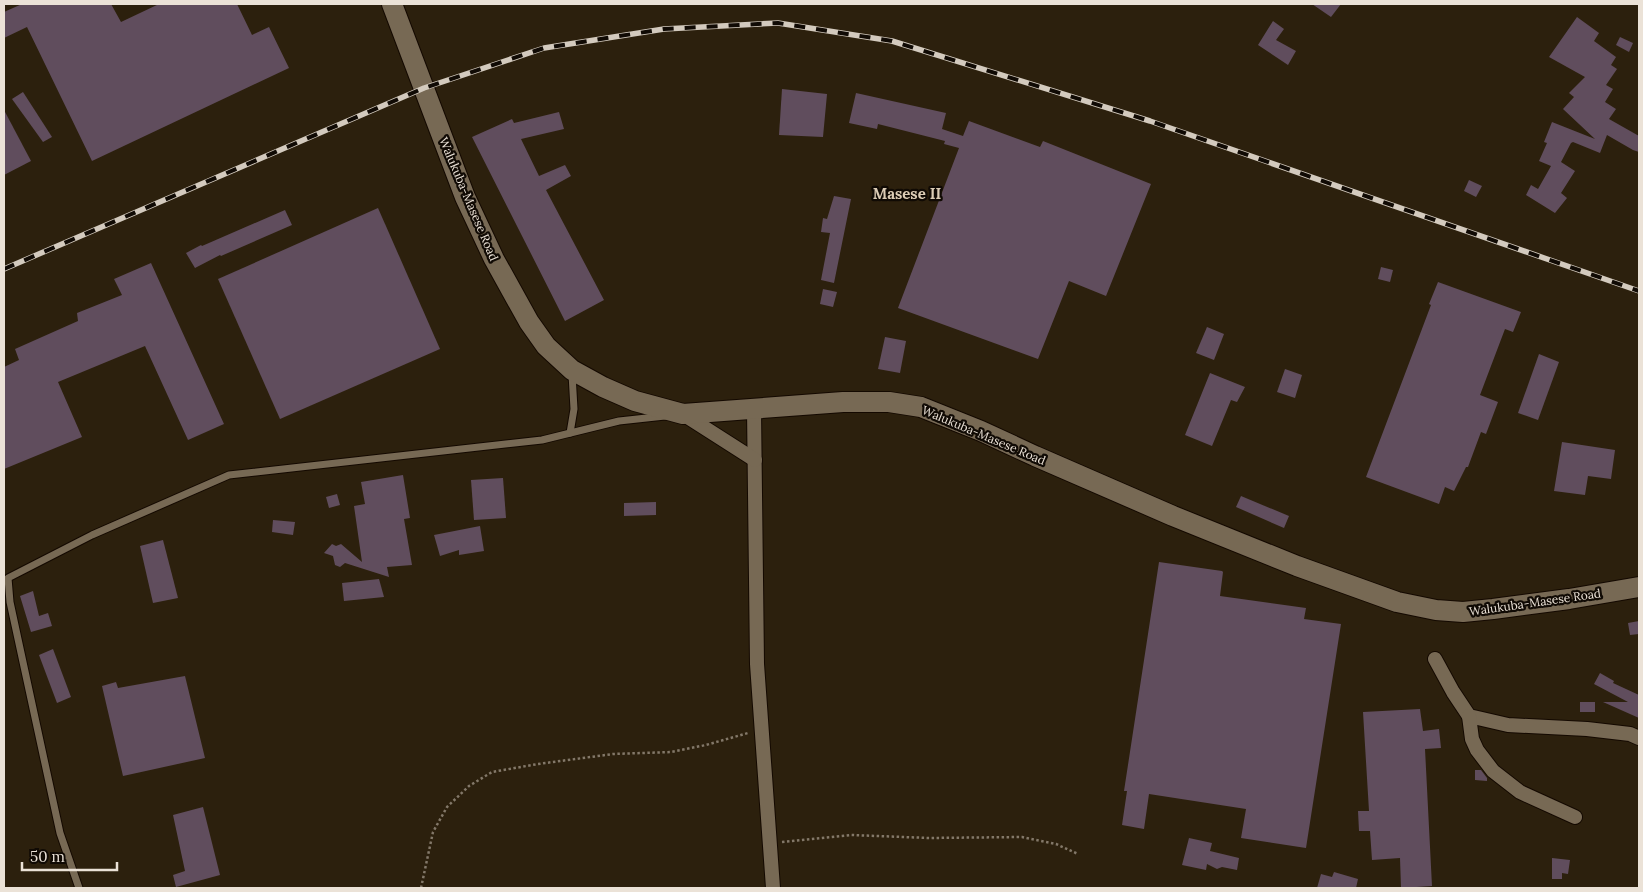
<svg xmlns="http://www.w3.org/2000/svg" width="1643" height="892" viewBox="0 0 1643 892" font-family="Lora,serif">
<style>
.building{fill:#604d5d}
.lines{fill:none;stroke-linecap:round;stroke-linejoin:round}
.lane-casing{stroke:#140900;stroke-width:9}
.street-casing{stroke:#140900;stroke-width:16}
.secondary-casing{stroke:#140900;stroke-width:22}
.path{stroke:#837869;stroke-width:2.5;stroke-dasharray:2.5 2.5;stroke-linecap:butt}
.lane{stroke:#776954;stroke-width:7}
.street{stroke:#776954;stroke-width:14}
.secondary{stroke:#776954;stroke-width:20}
.rail-casing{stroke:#d3cabe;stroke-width:5.5}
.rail{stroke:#100a04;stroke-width:4;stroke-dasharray:11;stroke-linecap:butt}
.labels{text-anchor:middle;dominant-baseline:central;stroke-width:4.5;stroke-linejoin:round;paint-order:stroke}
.street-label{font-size:12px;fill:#ebe2d7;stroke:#100a04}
.quarter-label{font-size:15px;font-weight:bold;fill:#dcccb5;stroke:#100a04}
</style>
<rect width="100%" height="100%" fill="#2c200d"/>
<g class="building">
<path d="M22,4h89l10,18 38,-18h78l15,31 17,-8 20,41 -197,93 -65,-134 -23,11v-26z"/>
<path d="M1312,4h29l-10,13z"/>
<path d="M1577,17l22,16 -5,8 22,16 -5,8 6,4 -11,16 7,4 -8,13 11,7 -7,10 30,17v16l-6,-2 -26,-15 -7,18 -27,-11 -2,1 -10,19 14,9 -14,22 6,5 -12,15 -29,-18 5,-10 7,4 13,-23 -12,-5 8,-18 -3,-1 8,-20 43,17 -32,-30 11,-12 -5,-4 16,-16 -36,-20z"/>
<path d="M1273,21l11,8 -8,11 20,11 -8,14 -30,-20z"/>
<path d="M1620,37l13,6 -4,9 -13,-7z"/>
<path d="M782,89l45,5 -4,43 -44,-2z"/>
<path d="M23,92l29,45 -9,5 -31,-43z"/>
<path d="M856,93l90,20 -4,16 21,7 6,-15 71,26 3,-6 108,43 -45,112 -37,-15 -31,78 -140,-51 61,-160 -15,-4 1,-3 -67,-17 -1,5 -28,-6z"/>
<path d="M4,110l27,51 -27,14z"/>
<path d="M559,112l5,17 -43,10 18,37 26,-11 6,11 -25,14 58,110 -39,21 -93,-184 40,-18 2,4z"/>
<path d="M1469,180l13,6 -6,11 -12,-6z"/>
<path d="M834,196l17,3 -17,84 -13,-3 9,-47 -9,-1 2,-14 4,1z"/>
<path d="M378,208l62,141 -160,70 -62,-140z"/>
<path d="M285,210l7,15 -71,31 -1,-1 -25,13 -9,-15 15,-8 1,1z"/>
<path d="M151,263l73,161 -36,16 -43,-94 -87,36 24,55 -78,32v-102l15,-7 -4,-11 63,-28 -1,-8 45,-18 -8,-16z"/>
<path d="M1381,267l12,3 -3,12 -12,-3z"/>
<path d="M1438,282l83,30 -8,20 -8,-3 -25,66 18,7 -12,32 -5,-2 -13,35h-2l-12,24 -9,-4 -6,17 -73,-27 65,-172 -2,-1z"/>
<path d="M823,289l14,3 -4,15 -13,-3z"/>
<path d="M1207,327l17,7 -10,26 -18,-7z"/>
<path d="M885,337l21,4 -6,32 -22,-4z"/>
<path d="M1539,354l20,8 -21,58 -20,-7z"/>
<path d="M1285,369l17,6 -7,23 -18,-6z"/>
<path d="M1210,373l35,14 -8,15 -6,-2 -19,46 -27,-11z"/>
<path d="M1562,442l53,8 -4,29 -23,-3 -3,19 -31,-4z"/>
<path d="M403,475l7,43 -6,1 8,46 -25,2 2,10 -44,-14 -5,4 -5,-2 -2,-9 -9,-3 8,-9 4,2 5,-2 21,18 -8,-56 11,-2 -4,-22z"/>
<path d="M503,478l3,40 -32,2 -3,-40z"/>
<path d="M337,494l3,11 -11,3 -3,-11z"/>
<path d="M1241,496l48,20 -5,12 -48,-21z"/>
<path d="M656,502v13l-32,1v-13z"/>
<path d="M273,520l22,2 -2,13 -21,-3z"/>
<path d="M480,526l4,25 -25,4v-5l-19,6 -6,-21z"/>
<path d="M163,540l15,58 -25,5 -13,-57z"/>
<path d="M1159,562l63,9 1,1 -3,24 86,12 -2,11 37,5 -35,224 -65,-10 5,-29 -97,-15 -5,35 -22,-4 5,-34h-3z"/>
<path d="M379,579l5,18 -40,4 -2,-18z"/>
<path d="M33,591l6,25 9,-3 4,13 -21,6 -11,-36z"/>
<path d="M1639,621v13l-9,1 -2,-12z"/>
<path d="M53,649l18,48 -14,6 -18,-48z"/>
<path d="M1600,673l14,8 -1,2 26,12v23l-36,-16h25l-34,-18z"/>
<path d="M185,676l20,82 -82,18 -21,-90 14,-4 2,6z"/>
<rect x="1580" y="702" width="15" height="10"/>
<path d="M1420,709l3,22 16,-2 2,19 -16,1 7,137 -31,2 -1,-30 -28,2 -2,-29h-11l-1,-20h11l-6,-99z"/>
<path d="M1475,770h6l6,8v3l-12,-1z"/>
<path d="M203,807l17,68 -44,12 -3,-12 12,-4 -12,-56z"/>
<path d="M1189,838l23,5 -2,8 29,7 -2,12 -15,-3 -5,2 -10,-5 -1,6 -24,-5z"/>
<path d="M1552,858l18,2 -2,14 -6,-1v6h-10z"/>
<path d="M1334,872l24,7 -2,9h-39l4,-14 11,3z"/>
</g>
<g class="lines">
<g class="lane-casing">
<g id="lane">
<path d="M570,433l4,-24 -2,-35"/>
<path d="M79,888l-19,-55 -50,-231 -2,-24 84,-43 137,-60 313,-35 77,-19 46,-5"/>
</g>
</g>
<g class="street-casing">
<g id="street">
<path d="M754,409l3,255 16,224"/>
<path d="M683,414l72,46"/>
<path d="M1435,659l18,33 16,24 39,9 79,4 43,5 9,4"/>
<path d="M1469,716l3,23 5,11 16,21 27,21 55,25"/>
</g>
</g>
<g class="secondary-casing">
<path id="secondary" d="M392,4l73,193 29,62 35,63 17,24 26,24 31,17 32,14 48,13 160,-12h46l32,5 60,24 54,25 138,60 124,50 100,36 39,8 27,2 30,-3 76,-10 70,-12"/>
</g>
<g class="path">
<path d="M782,842l69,-7 78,3 93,-1 34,7 22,10"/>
<path d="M421,888l12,-56 14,-25 22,-21 23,-14 46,-8 75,-10 58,-2 35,-7 42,-12"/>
</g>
<use href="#lane" class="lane"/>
<use href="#street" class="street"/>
<use href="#secondary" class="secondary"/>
<g class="rail-casing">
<path id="rail" d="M4,269l420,-181 120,-40 120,-19 114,-6 114,18 258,80 489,170"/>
</g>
<use href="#rail" class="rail"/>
</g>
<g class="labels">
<g class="street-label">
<text transform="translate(469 199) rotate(67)">Walukuba-Masese Road</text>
<text transform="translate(984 435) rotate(23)">Walukuba-Masese Road</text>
<text transform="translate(1535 602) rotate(-8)">Walukuba-Masese Road</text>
</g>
<g class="quarter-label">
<text x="907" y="193">Masese II</text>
</g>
</g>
<rect width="1643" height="892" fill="none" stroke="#ebe2d7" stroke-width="10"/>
<path d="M22 862v8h95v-8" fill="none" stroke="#ebe2d7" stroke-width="2.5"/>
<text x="30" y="862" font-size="15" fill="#ebe2d7" stroke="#100a04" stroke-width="4" paint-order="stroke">50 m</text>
</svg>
